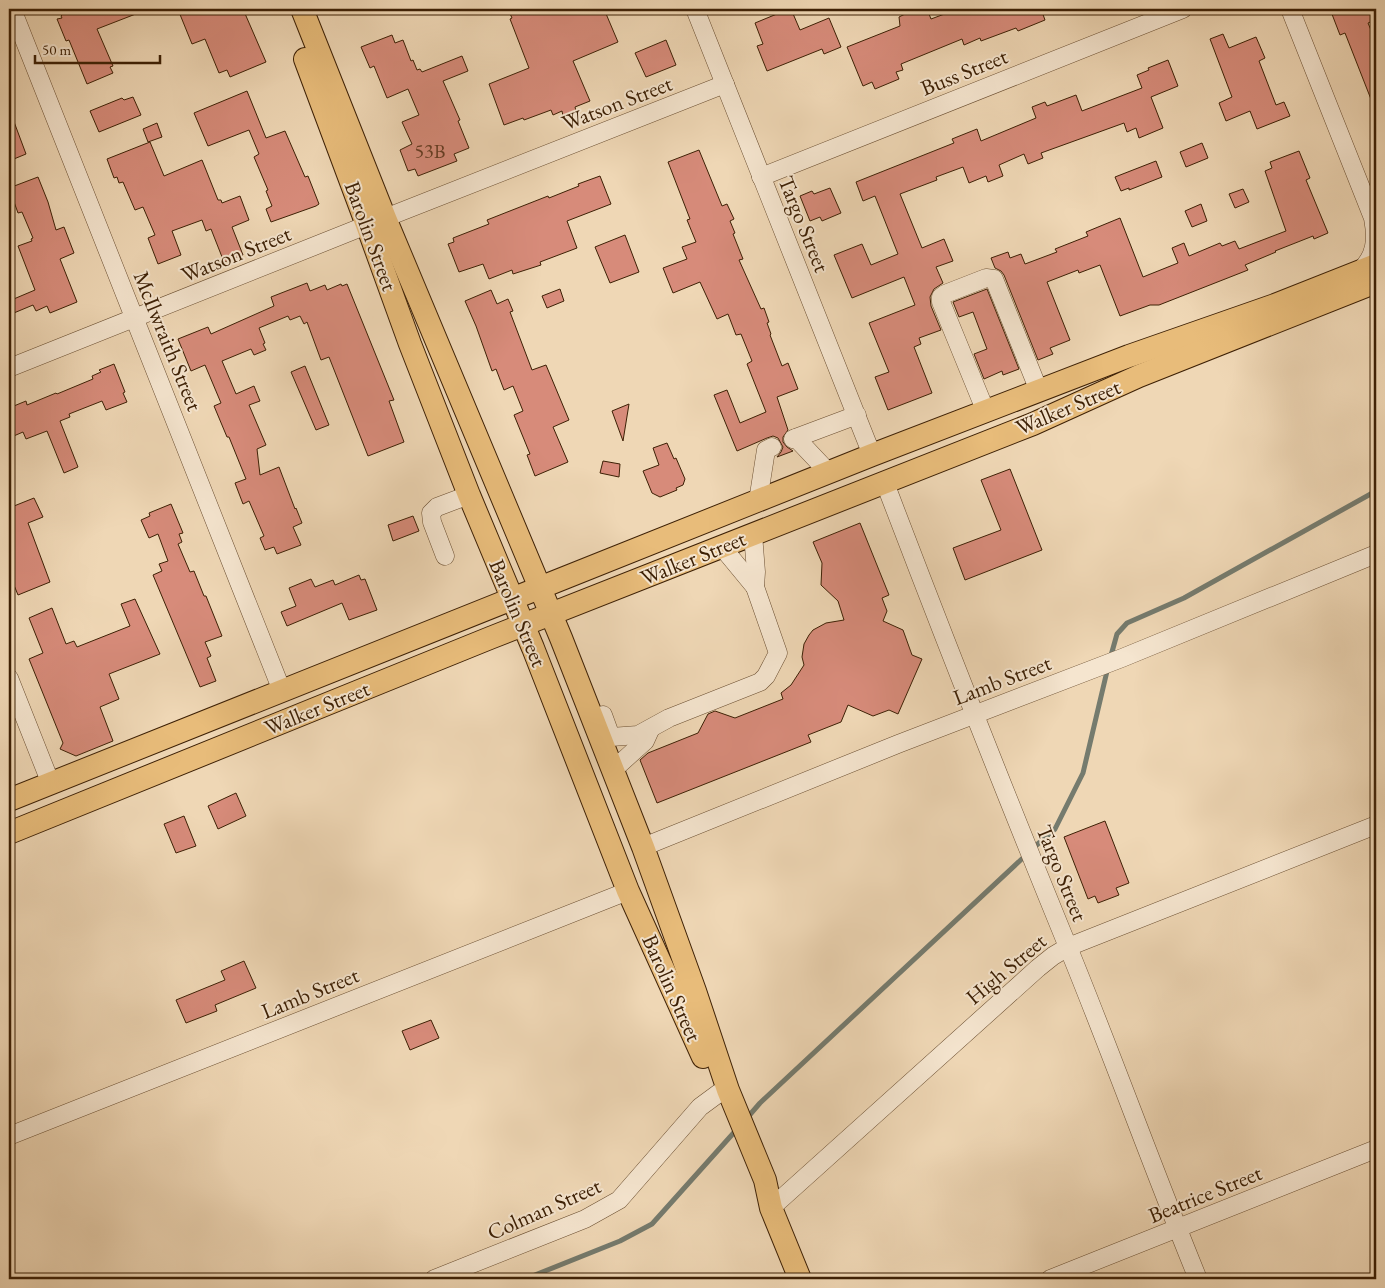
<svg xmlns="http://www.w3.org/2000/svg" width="1385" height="1288" viewBox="0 0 1385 1288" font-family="'EB Garamond',serif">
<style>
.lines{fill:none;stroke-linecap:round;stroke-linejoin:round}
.stream{stroke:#757b6e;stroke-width:5}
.building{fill:#d78b7a;stroke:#3d2005}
.minor-casing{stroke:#6a4e31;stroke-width:19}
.major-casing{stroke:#3d2005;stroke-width:24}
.minor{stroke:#f5e5cf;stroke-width:18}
.major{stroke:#e8bc7a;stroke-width:22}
.labels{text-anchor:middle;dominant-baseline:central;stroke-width:4;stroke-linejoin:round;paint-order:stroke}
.number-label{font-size:20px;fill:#643b22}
.street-label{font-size:22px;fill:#3d2005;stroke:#f5e5cf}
</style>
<rect width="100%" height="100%" fill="#efd7b5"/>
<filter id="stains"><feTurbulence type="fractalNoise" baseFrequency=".004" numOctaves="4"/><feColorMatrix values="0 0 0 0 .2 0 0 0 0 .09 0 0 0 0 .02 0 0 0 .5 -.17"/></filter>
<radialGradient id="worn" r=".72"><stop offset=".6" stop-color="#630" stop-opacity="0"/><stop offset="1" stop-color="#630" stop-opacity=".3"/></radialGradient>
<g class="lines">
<g class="stream">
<path d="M1110,659l7,-25 10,-11 57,-25 192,-107"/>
<path d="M1032,849l23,-20 28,-56 25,-106"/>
<path d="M747,1118l13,-15 266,-248"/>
<path d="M525,1279l95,-38 32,-17 86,-96"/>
</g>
</g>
<g class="building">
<path d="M60,9h86v1l-49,19 16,37 -3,1 3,6 -26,11 -18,-44 -3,1 -9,-22 5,-1 -1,-2 1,-1z"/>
<path d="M186,9h57l23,53 -36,15 -3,-7 -8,3 -14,-34 -13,5 -13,-32z"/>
<path d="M508,9h96l14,33 -45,19 17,40 -15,6 1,4 -13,5 -1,-5 -9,4 -2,-5 -27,10 -1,-2 -19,7 -15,-41 40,-16 -19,-49 2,-1z"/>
<path d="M789,9h2l9,21 29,-12 12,29 -17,7 -2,-5 -55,22 -10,-25 6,-2 -8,-21z"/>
<path d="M915,9h12l4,10 27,-10h83l4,11 -27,11 -2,-3 -35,13 -1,-3 -16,7 -2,-6 -61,25 2,6 -7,2 3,7 -24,10 -3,-7 -9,4 -16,-39 53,-21 -1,-9z"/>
<path d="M1330,9h38l5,12 -5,2 8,19v70l-31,-79 -5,2z"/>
<path d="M1223,34l6,14 27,-11 9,21 -6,3 17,44 8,-3 6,14 -33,13 -7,-18 -24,10 -7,-18 13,-6 -22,-58z"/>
<path d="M392,35l3,8 8,-3 8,21 2,-1 4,10 3,-1 2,3 40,-16 6,15 -25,10 17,39 -2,1 11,27 -15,6 3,7 -39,15 -3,-7 -7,2 -8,-21 12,-6 -10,-22 17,-7 -11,-26 -21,9 -13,-32 -4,2 -9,-21z"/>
<path d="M666,40l10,25 -30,12 -11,-24z"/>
<path d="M1168,60l10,26 -27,11 12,31 -24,10 -3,-10 -9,4 -3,-9 -83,30 2,5 -15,6 -4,-10 -25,11 4,11 -15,6 -2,-6 -17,7 -6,-16 -27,10 1,3 -37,14 22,54 22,-9 9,22 -17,6 7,16 -9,6 -4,8 1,9 10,24 -22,8 2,6 -7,3 18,46 -44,17 -13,-33 14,-5 -20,-49 46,-18 -11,-28 -52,21 -18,-43 28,-11 9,21 27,-11 -23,-58 -12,5 -7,-19 98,-39 -2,-4 25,-10 4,12 55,-23 -4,-11 13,-5 2,4 29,-11 6,16 60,-23 -5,-13 12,-5 -1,-2z"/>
<path d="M247,91l19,47 19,-7 20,46 3,-1 11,28 -3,2 -45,16 -5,-13 6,-3 -6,-15 2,-1 -14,-33 5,-3 -10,-24 -41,16 -14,-33z"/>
<path d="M133,97l8,18 -42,17 -9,-21 32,-13 2,2z"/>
<path d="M9,111h1l16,43 -17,7z"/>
<path d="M157,123l5,14 -14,5 -5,-13z"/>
<path d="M150,142l14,34 38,-16 16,40h3l1,3 18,-7 9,24 -17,7 11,28 -19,7 -13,-33 -5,2 -4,-11 -30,11 9,24 -23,9 -10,-26 7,-3 -12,-28 -8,3 -12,-28 -4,1 -2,-6 -3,1 -7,-19z"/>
<path d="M1202,143l6,15 -22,9 -6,-15z"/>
<path d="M699,150l23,56 5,-2 7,15 -4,2 5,12 -2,1 10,25 -4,1 22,49 3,-1 5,14 -2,1 4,11 -1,1 12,31 6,-3 10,26 -21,8 11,33 -5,7v5l4,5 6,4 -16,6 4,-5 2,-5 -5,-9 -5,-2 -6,2 -30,13 -23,-56 13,-5 13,33 26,-11 -19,-48 5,-3 -11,-27 -5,1 -8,-21 -11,5 -17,-37 -27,11 -10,-25 24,-9 -5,-12 14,-5 -9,-22 3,-1 -22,-57z"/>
<path d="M1299,151l11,27 -4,2 22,53 -14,6 -1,-3 -38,15 1,1 -31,13 3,5 -89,35h-9l-30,11 -20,-51 -21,8 -1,-3 -31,12 23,58 -20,8 3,6 -15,6 -34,-85 -3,-4 -6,-3 -4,-10 17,-6 2,6 11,-4 4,10 32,-12 -2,-3 33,-13 -2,-4 34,-14 23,59 35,-14 -6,-15 12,-5 5,13 31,-13 2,3 13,-5 4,8 47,-18 -21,-60 7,-3 -2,-6z"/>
<path d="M1156,161l6,16 -33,13v-2l-8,3 -6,-14z"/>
<path d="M600,176l11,28 -44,17 10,27 -37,14 1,3 -28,9 -1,-4 -23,9 -6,-15 -24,8 -11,-28 6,-2 -1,-4 36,-14 -2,-4 61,-24 1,2 30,-12 -1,-2z"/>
<path d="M38,177l10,25 8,28 8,-3 10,26 -14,6 17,43 -27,11 -3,-7 -11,5 -3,-6 -24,10v-14l26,-11 -17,-44 14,-5 -1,-2 2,-1 -11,-26 -4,1 -9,-25z"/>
<path d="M830,188l11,25 -19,8 -2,-4 -10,4 -10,-25 12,-5 2,3z"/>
<path d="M1243,189l6,13 -14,6 -6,-14z"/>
<path d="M1201,204l6,17 -15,6 -7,-16z"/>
<path d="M625,235l14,37 -29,11 -15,-36z"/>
<path d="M307,283l3,8 15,-6 2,5 14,-6 1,2 5,-2 47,116 -5,1 15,41 -36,14 -39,-99 -8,3 -14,-38 -3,2 -4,-8 -10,4 -2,-4 -29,12 6,15 -2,1 3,6 -12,5 -3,-6 -29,12 14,33 18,-8 6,15 -11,4 17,40 -9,4 3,26 19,-8 16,42 1,-1 6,15 -9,4 8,18 -24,9 -3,-7 -9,3 -5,-12 4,-2 -15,-35 -6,3 -8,-21 11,-4 -17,-42h-2l-13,-31 7,-3 -16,-38 -14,6 -13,-32 30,-12 3,7 63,-28 -3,-9z"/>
<path d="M560,289l4,12 -17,7 -5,-12z"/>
<path d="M987,289l32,80 -16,6 -1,-4 -18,8 -10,-25 13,-5 -14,-37 -14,5 -6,-15z"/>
<path d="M491,290l6,14 11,-5 5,12 -3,1 22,58 14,-5 23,55 -16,7 15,35 -33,14 -8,-21 3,-1 -16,-39 9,-4 -10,-25 -9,4 -8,-21 -4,2 -16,-45 -11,-25z"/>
<path d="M114,364l11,28 -2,1 4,9 -21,8 -4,-9 -33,13 1,3 -10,4 18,46 -14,6 -17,-42 -21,8 -3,-7 -14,6v-30l17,-7 1,4 29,-12 1,1 36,-15 -1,-3 9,-4 -2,-2z"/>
<path d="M305,366l24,59 -13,5 -25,-58z"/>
<path d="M629,404l-6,37 -11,-30z"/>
<path d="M667,443l7,16 2,-1 9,21 -2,6 -7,3 1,2 -17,7 -8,-4 -9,-22 16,-6 -6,-17z"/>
<path d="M603,461l17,3 -1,13 -19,-4z"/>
<path d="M1010,469l32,81 -77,30 -12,-32 48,-18 -20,-50z"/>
<path d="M34,498l9,19 -15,6 22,59 -32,13 -9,-22v-65z"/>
<path d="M171,504l12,29 -4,1 3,8 -4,2 12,28 4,-1 10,25h2l16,40 -17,6 6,14 -4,2 9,23 -16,6 -47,-112 9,-4 -3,-7 9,-3 -10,-27 -9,4 -8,-18 9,-4 -1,-3z"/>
<path d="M413,516l6,15 -26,10 -5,-16z"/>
<path d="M860,523l29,72 -7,3 5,13 -4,10 20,9 9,25 10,4 -24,55 -9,-4 -16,6 -25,-11 -7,17 -33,13 3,7 -154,61 -17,-43 8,-7 50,-20 10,-19 7,-3 20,7 48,-19 -2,-6 10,-8 13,-20 -2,-8 2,-13 5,-9 4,-5 13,-7 18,-3 -6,-19 -17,-16 1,-22 -9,-21z"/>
<path d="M359,575l2,5 4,-1 12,31 -28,10 -7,-17 -55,23 -6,-14 15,-6 -7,-18 22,-9 4,8 18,-7 2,5z"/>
<path d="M135,599l25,55 -51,20 10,25 -19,8 13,34 -37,15 -16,-7 3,-6 -34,-84 14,-6 -14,-35 23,-10 14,36 8,-3 3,6 53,-21 -9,-22z"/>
<path d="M236,793l10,23 -28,13 -10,-23z"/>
<path d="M184,816l12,30 -20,7 -12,-29z"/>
<path d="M1105,821l24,62 -13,5 3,7 -21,8 -3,-7 -7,3 -24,-62z"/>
<path d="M244,961l12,27 -41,17 2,6 -31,12 -10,-23 49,-20 -4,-9z"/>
<path d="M431,1020l8,18 -29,12 -8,-19z"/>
</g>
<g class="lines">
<g class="minor-casing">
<g id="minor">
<path d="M12,9l270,682"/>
<path d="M695,9l177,446"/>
<path d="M1290,9l83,209c4,22 3,38 -14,54"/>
<path d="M761,177l422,-168"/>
<path d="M385,218l340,-134"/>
<path d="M9,368l358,-143"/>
<path d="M986,412l-45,-110v-5l4,-3 41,-16 8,1 45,112"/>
<path d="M796,438l33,35"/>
<path d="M793,439l64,-24"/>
<path d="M885,483c59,155 120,310 183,464 45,110 85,222 130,332"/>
<path d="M758,501l8,-51 6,-3"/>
<path d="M722,547l33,40"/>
<path d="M445,556l-13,-34 -1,-9 6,-6 32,-12"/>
<path d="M9,678l42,106"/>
<path d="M603,715l8,22 27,-2 31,-17 91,-36 6,-6 12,-23 -23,-66 1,-15 -3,-38"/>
<path d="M613,770l32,-29 5,-11"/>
<path d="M643,847l255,-103 224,-86 254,-104"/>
<path d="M9,1136l619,-245"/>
<path d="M771,1208l267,-240 15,-12 15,-9 308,-122"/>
<path d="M434,1279l151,-60 34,-19 81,-93 19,-14"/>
<path d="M1050,1279l326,-130"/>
</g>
</g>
<g class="major-casing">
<g id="major">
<path d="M302,9l83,209 176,420 82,209 52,144 33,99 37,90 6,28 29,71"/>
<path d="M305,59l62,166 43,119 59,151 64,153 95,243 75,166"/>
<path d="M9,800l863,-345 257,-99 146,-51 101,-40"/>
<path d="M9,833l481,-195 543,-214 106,-48 237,-94"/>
</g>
</g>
<use href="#minor" class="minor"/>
<use href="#major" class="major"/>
</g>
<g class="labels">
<g class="number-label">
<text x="430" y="151">53B</text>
</g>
<g class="street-label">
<text transform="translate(964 72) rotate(-22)">Buss Street</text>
<text transform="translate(617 103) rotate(-21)">Watson Street</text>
<text transform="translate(804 224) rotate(68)">Targo Street</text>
<text transform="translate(371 236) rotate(70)">Barolin Street</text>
<text transform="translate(236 254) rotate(-22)">Watson Street</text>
<text transform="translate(168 341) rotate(68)">McIlwraith Street</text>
<text transform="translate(1068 407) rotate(-23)">Walker Street</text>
<text transform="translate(693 558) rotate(-22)">Walker Street</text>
<text transform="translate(518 613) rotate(67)">Barolin Street</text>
<text transform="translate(1002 680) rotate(-21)">Lamb Street</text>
<text transform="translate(317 708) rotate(-22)">Walker Street</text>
<text transform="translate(1062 873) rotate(68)">Targo Street</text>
<text transform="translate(1006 969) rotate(-40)">High Street</text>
<text transform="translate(672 988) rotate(66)">Barolin Street</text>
<text transform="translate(310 993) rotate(-22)">Lamb Street</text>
<text transform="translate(1205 1194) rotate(-22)">Beatrice Street</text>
<text transform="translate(544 1209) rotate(-24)">Colman Street</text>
</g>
</g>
<rect width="1385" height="1288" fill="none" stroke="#efd7b5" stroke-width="30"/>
<rect x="10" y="10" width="1365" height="1268" fill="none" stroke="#3d2005" stroke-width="2.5"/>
<rect x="15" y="15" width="1355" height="1258" fill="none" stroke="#3d2005"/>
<path d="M35 55v8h125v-8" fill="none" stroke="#3d2005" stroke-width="2.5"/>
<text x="42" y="55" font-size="15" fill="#3d2005" stroke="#f5e5cf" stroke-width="4" paint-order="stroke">50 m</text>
<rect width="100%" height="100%" filter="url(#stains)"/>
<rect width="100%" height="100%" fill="url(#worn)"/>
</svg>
